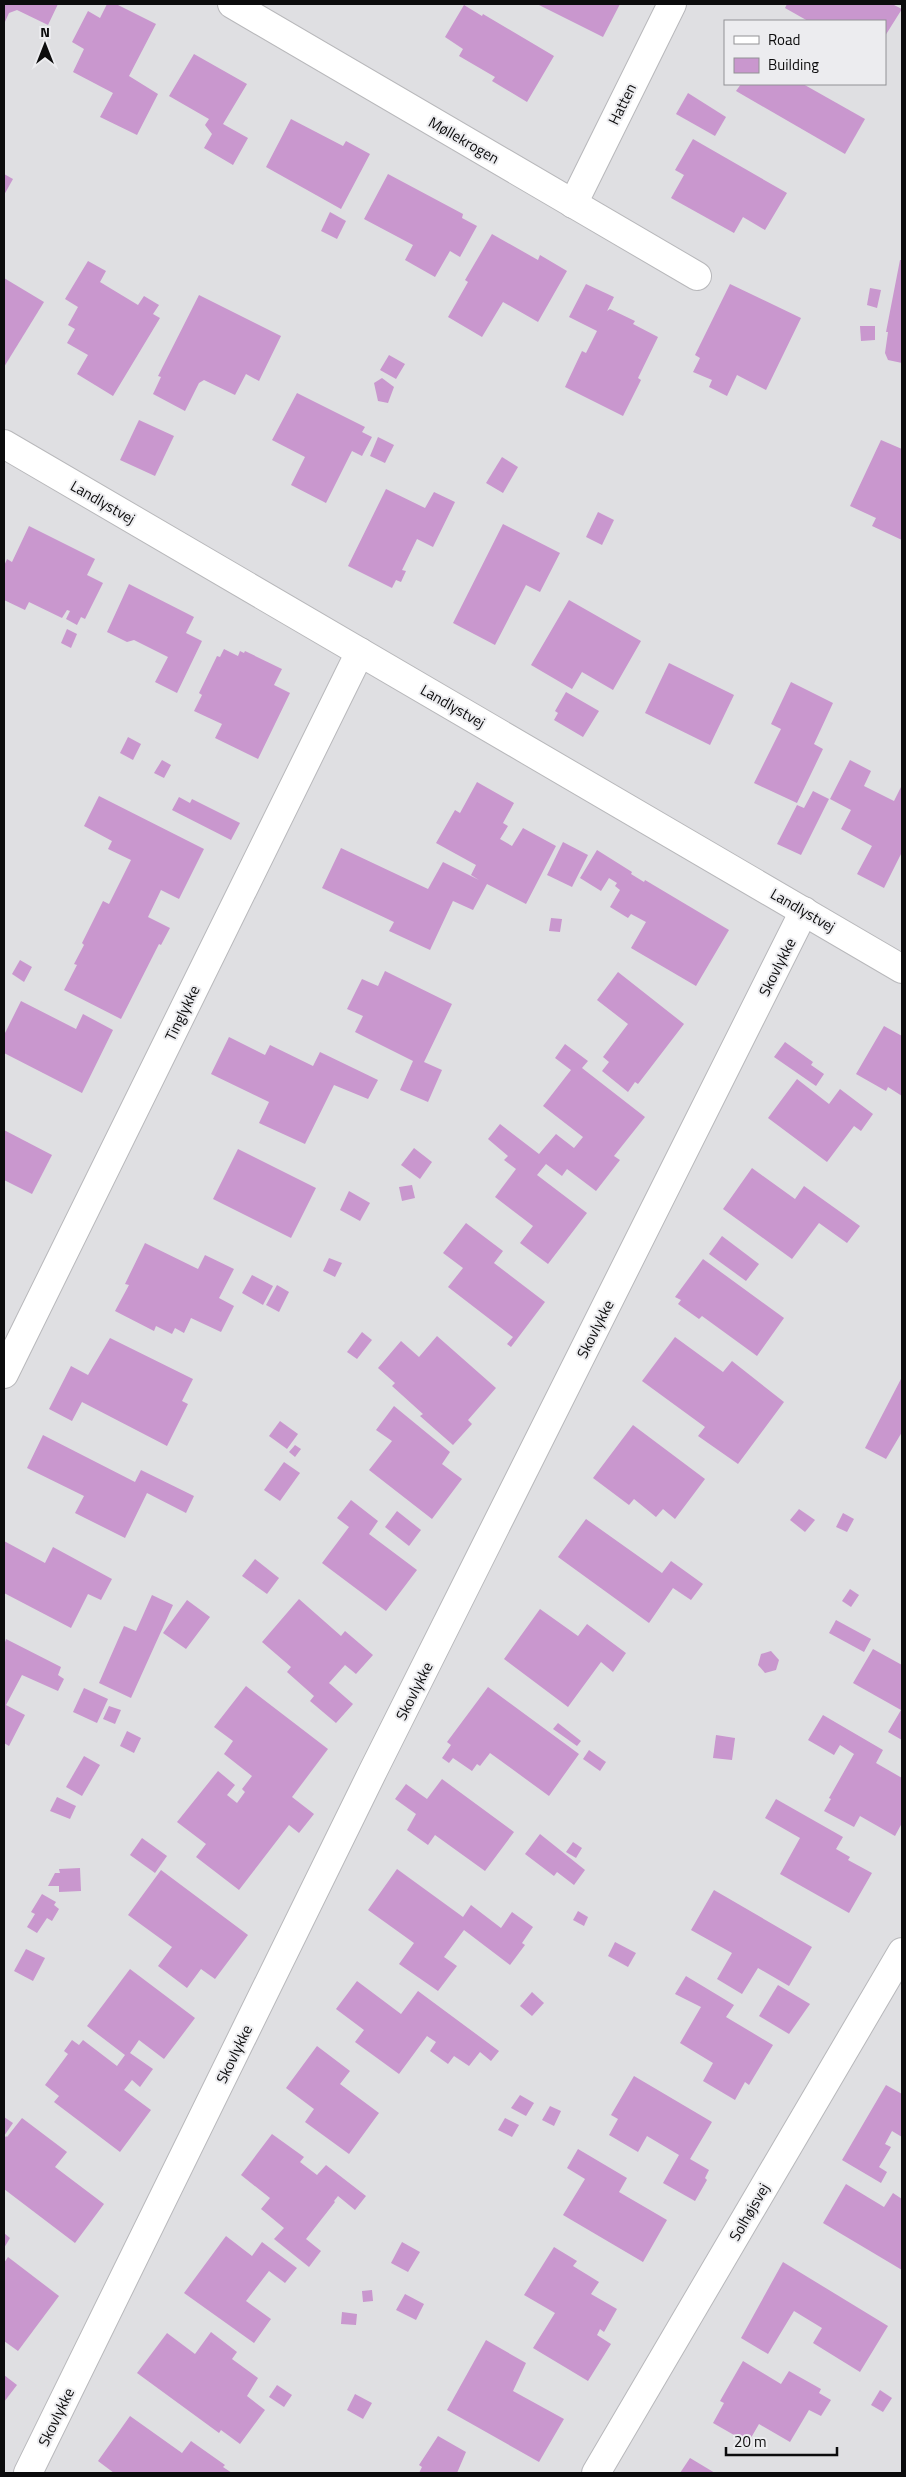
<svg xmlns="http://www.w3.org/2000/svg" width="906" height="2477" viewBox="0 0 906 2477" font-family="'Titillium Web',sans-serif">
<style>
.building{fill:#c997ce}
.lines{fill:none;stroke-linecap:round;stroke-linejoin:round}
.minor-casing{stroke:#b8b8bb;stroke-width:30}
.minor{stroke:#fff;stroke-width:28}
.labels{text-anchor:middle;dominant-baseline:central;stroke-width:4;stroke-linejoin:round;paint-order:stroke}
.street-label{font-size:15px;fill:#0c0c0d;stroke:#ececef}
</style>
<rect width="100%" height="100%" fill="#dfdfe2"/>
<g class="building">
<path d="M4,4h54l-10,21 -31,-15 -8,3 -5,11z"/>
<path d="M107,4h9l40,20 -27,52 29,18 -21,41 -37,-18 13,-24 -40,-21 11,-23 -12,-7 16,-31 12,7z"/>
<path d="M537,4h83l-17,33z"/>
<path d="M787,4h105l10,5 -17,27v-15h-77l-23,-13z"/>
<path d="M464,5l18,11 1,-2 71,42 -27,46 -35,-21 3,-4 -36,-21 4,-7 -18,-12z"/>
<path d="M194,54l53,30 -24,40 25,14 -15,27 -29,-17 8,-14 -7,-9 4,-6 -40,-23z"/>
<path d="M741,84h62l62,35 -20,35 -109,-63z"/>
<path d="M688,93l38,24 -11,19 -39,-22z"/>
<path d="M291,119l52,27 3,-5 24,13 -29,55 -75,-42z"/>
<path d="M693,139l94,54 -22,37 -22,-13 -9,16 -63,-35 13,-23 -9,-5z"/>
<path d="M4,174l9,5 -9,16z"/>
<path d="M388,174l75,40 -1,4 15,8 -17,31 -10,-6 -15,26 -30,-17 8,-15 -49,-26z"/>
<path d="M330,212l16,9 -9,18 -16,-8z"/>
<path d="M492,234l46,26 2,-5 27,16 -29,51 -35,-20 -21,35 -34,-20 20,-35 -3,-2z"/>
<path d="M900,260h2v103l-14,-3 -3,-7 3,-21h-2z"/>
<path d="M88,261l18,10 -6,11 38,23 6,-9 15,9 -6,9 7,4 -47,78 -36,-22 11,-19 -21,-12 8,-14 -7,-4 10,-18 -13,-8z"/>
<path d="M4,278l40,24 -40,65z"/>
<path d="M586,284l28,13 -7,14 3,-2 25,12 -2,3 25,13 -20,41 3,2 -18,36 -58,-29 17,-36 4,2 11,-22 -28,-14z"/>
<path d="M730,284l71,34 -35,72 -29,-15 -10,21 -18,-9 3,-7 -19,-8 7,-14 -5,-3z"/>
<path d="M870,288l11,2 -4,18 -10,-3z"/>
<path d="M199,295l82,41 -22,45 -13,-7 -11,21 -31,-15 -5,3 -14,28 -32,-17 8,-17 -3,-1z"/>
<path d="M860,326h15v14l-14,1z"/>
<path d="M389,355l16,9 -9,15 -16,-9z"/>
<path d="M382,378l12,9 -6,16 -10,-2 -4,-18z"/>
<path d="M297,393l68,34 -3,5 10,5 -10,19 -10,-5 -26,52 -35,-18 14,-28 -33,-17z"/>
<path d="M139,420l35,16 -19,40 -35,-16z"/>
<path d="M378,437l16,8 -9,18 -15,-7z"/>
<path d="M881,440l21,9v91l-30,-14 4,-8 -26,-12z"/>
<path d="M502,457l16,10 -15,26 -17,-10z"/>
<path d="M386,489l39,19 9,-16 21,10 -22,45 -16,-8 -15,31 4,1 -5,11 -5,-2 -4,8 -44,-22z"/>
<path d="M598,512l16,8 -12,25 -16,-8z"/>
<path d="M503,524l57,29 -20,39 -14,-7 -31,60 -42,-22z"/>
<path d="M29,526l66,33 -8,16 16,8 -18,36 -4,-2 -4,8 -11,-6 4,-8 -3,-1 -5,8 -33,-16 -4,8 -21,-10v-34l3,-7 5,3z"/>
<path d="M129,584l65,33 -8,16 16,8 -25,52 -22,-11 13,-25 -34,-17 -7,2 -20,-10z"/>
<path d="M569,600l72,41 -28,49 -31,-18 -10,17 -41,-24z"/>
<path d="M67,629l10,5 -6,14 -10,-5z"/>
<path d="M224,649l14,7 2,-5 4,2 1,-2 37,18 -8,16 16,8 -32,66 -43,-21 7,-14 -28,-13 8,-16 -3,-2 18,-37 3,1z"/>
<path d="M669,663l65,32 -24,50 -65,-32z"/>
<path d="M791,682l42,21 -19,41 9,5 -26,54 -43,-20 27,-54 -10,-5z"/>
<path d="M566,692l33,19 -16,26 -29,-17 4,-7 -3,-2z"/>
<path d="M128,737l13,7 -8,16 -13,-7z"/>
<path d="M162,760l9,5 -7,13 -10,-5z"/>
<path d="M850,760l21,11 -7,15 30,15 8,-16v67l-18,36 -27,-14 15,-28 -31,-17 10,-19 -21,-11z"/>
<path d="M477,782l37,21 -11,20 5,3 -8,13 12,7 11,-18 33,18 -30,58 -39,-20 -14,26 -20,-9 -23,49 -41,-19 5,-9 -72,-34 19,-40 87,41 15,-27 36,18 -8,-5 5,-10 -40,-22 19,-33 5,3z"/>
<path d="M813,791l16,8 -28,56 -24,-11 20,-39 7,3z"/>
<path d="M99,796l105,53 -25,50 -18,-9 -13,27 22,11 -9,17 -2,-1 -38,75 -57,-29 13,-25 -3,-1 10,-19 -2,-2 21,-42 6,3 22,-44 -23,-11 4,-8 -28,-15z"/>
<path d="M179,797l11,6 2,-4 48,24 -9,17 -59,-30z"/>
<path d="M563,842l25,13 -16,32 -25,-12z"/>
<path d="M597,850l35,22 -1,2 13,8 1,-2 84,50 -33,56 -65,-38 15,-26 -15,-8 -3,4 -18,-11 10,-17 -5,-4 2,-3 -8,-5 -8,13 -21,-13z"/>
<path d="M551,918l11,1 -2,13 -11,-1z"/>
<path d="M20,960l12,7 -8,15 -12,-8z"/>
<path d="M385,971l67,33 -28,58 18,8 -14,32 -28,-12 13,-29 -58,-29 8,-16 -16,-7 15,-30 16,7z"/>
<path d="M618,972l66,52 -46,60 -3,-2 -7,10 -26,-21 7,-9 -6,-5 25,-33 -31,-24z"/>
<path d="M21,1001l55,28 7,-15 30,16 -31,63 -78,-40v-18z"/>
<path d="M884,1026l18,10v60l-14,-9 -2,4 -30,-17z"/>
<path d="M229,1037l36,18 5,-10 43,21 7,-14 58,28 -10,19 -34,-14 -29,59 -46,-21 10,-21 -58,-28z"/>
<path d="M785,1042l28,20 -2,3 13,9 -8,12 -42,-29z"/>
<path d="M565,1044l23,17 -6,7 63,49 -31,39 6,4 -24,31 -29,-22 -5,7 -16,-12 -9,11 50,38 -39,51 -28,-21 13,-17 -38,-29 21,-28 -12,-9 4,-4 -20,-17 12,-15 39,30 17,-20 18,14 9,-11 -40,-31 28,-36 -16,-12z"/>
<path d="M797,1079l32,25 11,-15 33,25 -12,17 -7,-5 -27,36 -59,-44z"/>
<path d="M4,1130l48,25 -20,39 -28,-14z"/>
<path d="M414,1148l18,14 -12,17 -19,-14z"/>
<path d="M238,1149l78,39 -25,50 -78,-39z"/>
<path d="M752,1168l43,31 9,-13 56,40 -13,17 -28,-20 -27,36 -69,-50z"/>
<path d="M412,1185l3,13 -13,3 -3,-14z"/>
<path d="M349,1191l21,12 -10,18 -20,-11z"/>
<path d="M466,1223l37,28 -9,12 51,39 -34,45 -4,-3 6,-7 -65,-50 15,-19 -20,-15z"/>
<path d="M722,1236l37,28 -13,17 -37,-27z"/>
<path d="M145,1243l53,26 7,-14 29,14 -15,29 15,8 -13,26 -30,-14 -7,15 -9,-5 -3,6 -16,-8 -2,5 -39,-20 14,-26 -4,-1z"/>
<path d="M329,1258l13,5 -7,14 -12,-6z"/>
<path d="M703,1259l81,59 -27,38 -55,-40 -3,3 -21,-15 3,-4 -6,-3z"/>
<path d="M252,1275l21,11 -10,19 -21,-12z"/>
<path d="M277,1285l12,7 -10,20 -13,-7z"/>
<path d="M362,1332l10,8 -15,19 -10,-7z"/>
<path d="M437,1336l59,52 -28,32 4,4 -19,21 -33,-29 3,-2 -31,-28 3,-3 -17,-15 23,-27 18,16z"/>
<path d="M675,1337l48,35 9,-11 52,41 -46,62 -40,-28 7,-9 -63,-46z"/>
<path d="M110,1338l83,41 -11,22 6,3 -21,42 -85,-44 -10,19 -23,-12 22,-43 17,9z"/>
<path d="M902,1377v55l-16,27 -21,-11z"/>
<path d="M394,1406l56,46 -8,12 20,15 -30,40 -63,-49 23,-29 -16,-11z"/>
<path d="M280,1421l18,13 -11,15 -18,-13z"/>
<path d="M633,1425l72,54 -30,40 -12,-10 -7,8 -22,-18 -5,6 -36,-27z"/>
<path d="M43,1435l92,47 6,-12 53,26 -8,17 -39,-20 -22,45 -50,-25 9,-17 -57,-28z"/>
<path d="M295,1445l6,4 -6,8 -6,-5z"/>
<path d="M284,1462l16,11 -20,28 -16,-11z"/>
<path d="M351,1500l27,21 -9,13 48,36 -31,41 -64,-48 27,-36 -12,-9z"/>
<path d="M799,1509l16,11 -10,12 -15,-12z"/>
<path d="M397,1511l24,19 -12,16 -24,-19z"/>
<path d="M843,1513l11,6 -7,13 -11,-5z"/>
<path d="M586,1519l76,54 9,-12 32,23 -12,16 -18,-12 -24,35 -91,-66z"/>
<path d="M4,1541l41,22 8,-16 59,32 -11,21 -13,-6 -17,34 -67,-35z"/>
<path d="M255,1559l24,19 -12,16 -25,-18z"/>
<path d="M850,1589l9,6 -8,12 -9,-6z"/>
<path d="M152,1595l21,10 -42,93 -32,-15 25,-57 12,5z"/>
<path d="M299,1599l42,37 4,-5 28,24 -17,19 -11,-9 -16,18 24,21 -17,19 -26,-22 4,-5 -27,-24 4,-5 -29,-25z"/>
<path d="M187,1600l23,17 -24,32 -23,-16z"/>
<path d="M540,1609l38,27 9,-12 39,29 -13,19 -12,-10 -33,45 -64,-48z"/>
<path d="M836,1620l35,19 -7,13 -35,-19z"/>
<path d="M6,1639l55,28 -3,8 6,4 -6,12 -36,-16 -16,30 19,10 -16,31 -5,-3v-98z"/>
<path d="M873,1649l29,16v75l-14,-8 13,-22 -48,-27z"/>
<path d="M771,1651l8,9 -3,10 -11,3 -7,-8 3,-11z"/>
<path d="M246,1686l82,63 -36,48 22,17 -15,19 -10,-8 -50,65 -43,-33 10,-13 -29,-22 41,-51 17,14 -8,10 10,8 8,-11 -3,-3 10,-13 -28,-22 9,-13 -19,-14z"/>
<path d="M488,1687l91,67 -30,42 -59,-43 -10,13 -3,-2 -5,7 -19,-13 -4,5 -7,-5 9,-13 -4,-3z"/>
<path d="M84,1688l24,11 -11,24 -24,-11z"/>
<path d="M109,1706l12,4 -6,14 -12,-5z"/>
<path d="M823,1715l60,35 -7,13 26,15v45l-7,13 -35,-20 -6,11 -30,-16 7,-12 -2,-1 25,-44 -14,-9 -6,10 -26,-15z"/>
<path d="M558,1723l23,18 -4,5 -24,-17z"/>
<path d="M127,1731l14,7 -7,15 -14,-7z"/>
<path d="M716,1735l19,3 -3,22 -19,-2z"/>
<path d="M589,1750l17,12 -6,9 -17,-12z"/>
<path d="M84,1756l16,9 -18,31 -16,-9z"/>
<path d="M442,1779l72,53 -29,39 -50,-36 -7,10 -21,-15 9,-16 -21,-15 11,-15 21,15z"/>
<path d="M57,1797l19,9 -6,13 -20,-8z"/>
<path d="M776,1799l67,38 -7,12 14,8 -2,3 24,13 -23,40 -69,-39 20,-36 -35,-20z"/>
<path d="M540,1834l45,36 -11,15 -17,-13 -3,4 -29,-22z"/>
<path d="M142,1838l25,18 -12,17 -25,-18z"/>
<path d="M573,1842l9,6 -6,10 -10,-6z"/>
<path d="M80,1868l1,23 -22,1v-6h-11l7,-13h5l-1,-4z"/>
<path d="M397,1869l66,48 8,-12 30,23 11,-16 21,15 -11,16 3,2 -15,20 -46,-35 -20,27 13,9 -19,25 -39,-27 15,-21 -46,-33z"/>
<path d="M161,1870l87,65 -33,44 -14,-10 -14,19 -29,-22 14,-19 -44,-32z"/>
<path d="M714,1890l98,57 -23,39 -31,-18 -16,26 -25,-15 15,-26 -41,-23z"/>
<path d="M42,1894l14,8 -2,3 5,4 -7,12 -5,-3 -10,15 -10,-6 8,-13 -4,-2z"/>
<path d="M578,1911l10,6 -4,9 -11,-6z"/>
<path d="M615,1942l21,11 -8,14 -20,-11z"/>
<path d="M26,1949l19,9 -12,23 -19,-10z"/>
<path d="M130,1969l65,49 -31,41 -25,-19 -9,13 23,16 -13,18 -8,-7 -8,10 27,20 -31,42 -66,-50 5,-6 -14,-11 23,-31 -4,-3 8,-11 7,5 4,-5 34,26 8,-11 -38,-29z"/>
<path d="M686,1976l48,29 -8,12 47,28 -24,40 -4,-3 -10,18 -32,-19 10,-18 -33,-20 21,-36 -26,-13z"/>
<path d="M357,1981l44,33 17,-23 81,60 -8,10 -11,-9 -11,14 -15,-10 -6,8 -18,-13 6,-9 -9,-6 -28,38 -44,-32 9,-12 -28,-21z"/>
<path d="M778,1985l32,19 -21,30 -30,-18z"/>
<path d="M532,1992l12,11 -12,13 -12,-10z"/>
<path d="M317,2046l33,25 -10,13 39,29 -30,41 -44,-32 9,-13 -28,-21z"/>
<path d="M634,2076l78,46 -22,37 19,11 -4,8 2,2 -12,21 -32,-18 16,-28 -32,-19 -9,16 -29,-17 9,-16 -7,-4z"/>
<path d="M886,2085l16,9v43l-10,-6 -7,13 6,3 -12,20 8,5 -6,11 -39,-23z"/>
<path d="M520,2095l14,8 -8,13 -15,-8z"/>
<path d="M550,2106l11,5 -7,15 -12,-6z"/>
<path d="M4,2117l9,6 -9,13z"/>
<path d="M22,2118l45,34 -12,15 49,37 -29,39 -71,-54v-50l2,-3 1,1z"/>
<path d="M505,2118l14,7 -7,12 -14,-7z"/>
<path d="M272,2134l32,23 -4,5 17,13 9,-10 40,31 -11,14 -17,-14 -4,5 1,1 -29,37 15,12 -12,16 -35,-28 10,-11 -23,-19 9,-11 -29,-23z"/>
<path d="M578,2149l49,29 -8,14 48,28 -24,42 -80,-47 22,-36 -18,-11z"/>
<path d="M846,2184l38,23 9,-14 9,6v71l-79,-47z"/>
<path d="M4,2233l6,5 -6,10z"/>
<path d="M226,2236l26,20 10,-14 35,26 -12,15 -16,-12 -23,30 25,18 -17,24 -70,-50z"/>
<path d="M402,2242l18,10 -12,20 -17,-9z"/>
<path d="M554,2247l23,14 -4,5 26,16 -8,12 26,15 -13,23 -4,-3 -3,6 14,9 -23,37 -55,-33 22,-35 -31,-18z"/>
<path d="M8,2257l51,39 -41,55 -14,-10v-78z"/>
<path d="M783,2262l105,64 -28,46 -47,-29 9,-15 -28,-17 -26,43 -27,-16z"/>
<path d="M372,2290l1,11 -10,1 -1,-11z"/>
<path d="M405,2294l19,10 -8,16 -20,-10z"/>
<path d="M342,2312l15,2 -1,11 -15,-1z"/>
<path d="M211,2332l26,20 -5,7 26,19 -11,18 18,14 -25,34 -19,-14 -2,3 -82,-60 30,-40 28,21z"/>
<path d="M486,2340l40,23 -13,28 51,28 -25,43 -92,-52z"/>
<path d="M743,2361l38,23 8,-13 32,18 -2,4 12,7 -10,16 -12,-6 -19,32 -31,-18 -11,19 -35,-20 11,-20 -4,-2z"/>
<path d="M4,2375l13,10 -13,17z"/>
<path d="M277,2385l15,10 -8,12 -15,-10z"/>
<path d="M880,2390l12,8 -9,14 -12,-7z"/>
<path d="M355,2394l17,9 -9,16 -16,-9z"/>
<path d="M130,2416l52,37 9,-12 34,24 -2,2 9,6h-118l-16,-12z"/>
<path d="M438,2436l28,16 -9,21h-38l3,-6 -3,-2z"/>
<path d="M690,2458l25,15h-35z"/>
</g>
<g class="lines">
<g class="minor-casing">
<g id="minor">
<path d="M232,4l465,272"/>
<path d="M573,204l99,-200"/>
<path d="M4,444l898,525"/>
<path d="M4,1374l356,-722"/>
<path d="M28,2473l345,-702 431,-860"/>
<path d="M596,2473l306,-521"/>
</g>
</g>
<use href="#minor" class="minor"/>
</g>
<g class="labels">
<g class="street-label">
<text transform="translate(622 104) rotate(-64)">Hatten</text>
<text transform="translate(464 140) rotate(30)">Møllekrogen</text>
<text transform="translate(103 502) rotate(30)">Landlystvej</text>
<text transform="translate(453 706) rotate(30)">Landlystvej</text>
<text transform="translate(803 910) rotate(30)">Landlystvej</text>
<text transform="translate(777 967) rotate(-63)">Skovlykke</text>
<text transform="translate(182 1013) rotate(-64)">Tinglykke</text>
<text transform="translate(595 1329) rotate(-63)">Skovlykke</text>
<text transform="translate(414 1691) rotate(-63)">Skovlykke</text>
<text transform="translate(234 2054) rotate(-64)">Skovlykke</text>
<text transform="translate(749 2212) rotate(-60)">Solhøjsvej</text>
<text transform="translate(56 2417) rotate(-64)">Skovlykke</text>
</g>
</g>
<rect width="906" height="2477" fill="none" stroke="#0c0c0d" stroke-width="10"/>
<rect x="724" y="20" width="162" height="65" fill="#ececef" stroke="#929295"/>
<rect x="734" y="36" width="25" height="8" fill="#ffffff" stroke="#929295"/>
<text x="768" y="45" font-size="15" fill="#0c0c0d">Road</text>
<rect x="734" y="58" width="25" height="15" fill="#c997ce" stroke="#929295"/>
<text x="768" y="70" font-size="15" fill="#0c0c0d">Building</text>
<g transform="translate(45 45)" stroke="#ececef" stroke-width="4" paint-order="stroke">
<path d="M0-4L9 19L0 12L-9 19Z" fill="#0c0c0d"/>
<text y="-8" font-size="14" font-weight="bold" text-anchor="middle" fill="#0c0c0d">N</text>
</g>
<path d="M726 2447v8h111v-8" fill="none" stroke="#0c0c0d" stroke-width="2.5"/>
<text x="734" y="2447" font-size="15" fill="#0c0c0d" stroke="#ececef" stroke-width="4" paint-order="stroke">20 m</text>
</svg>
